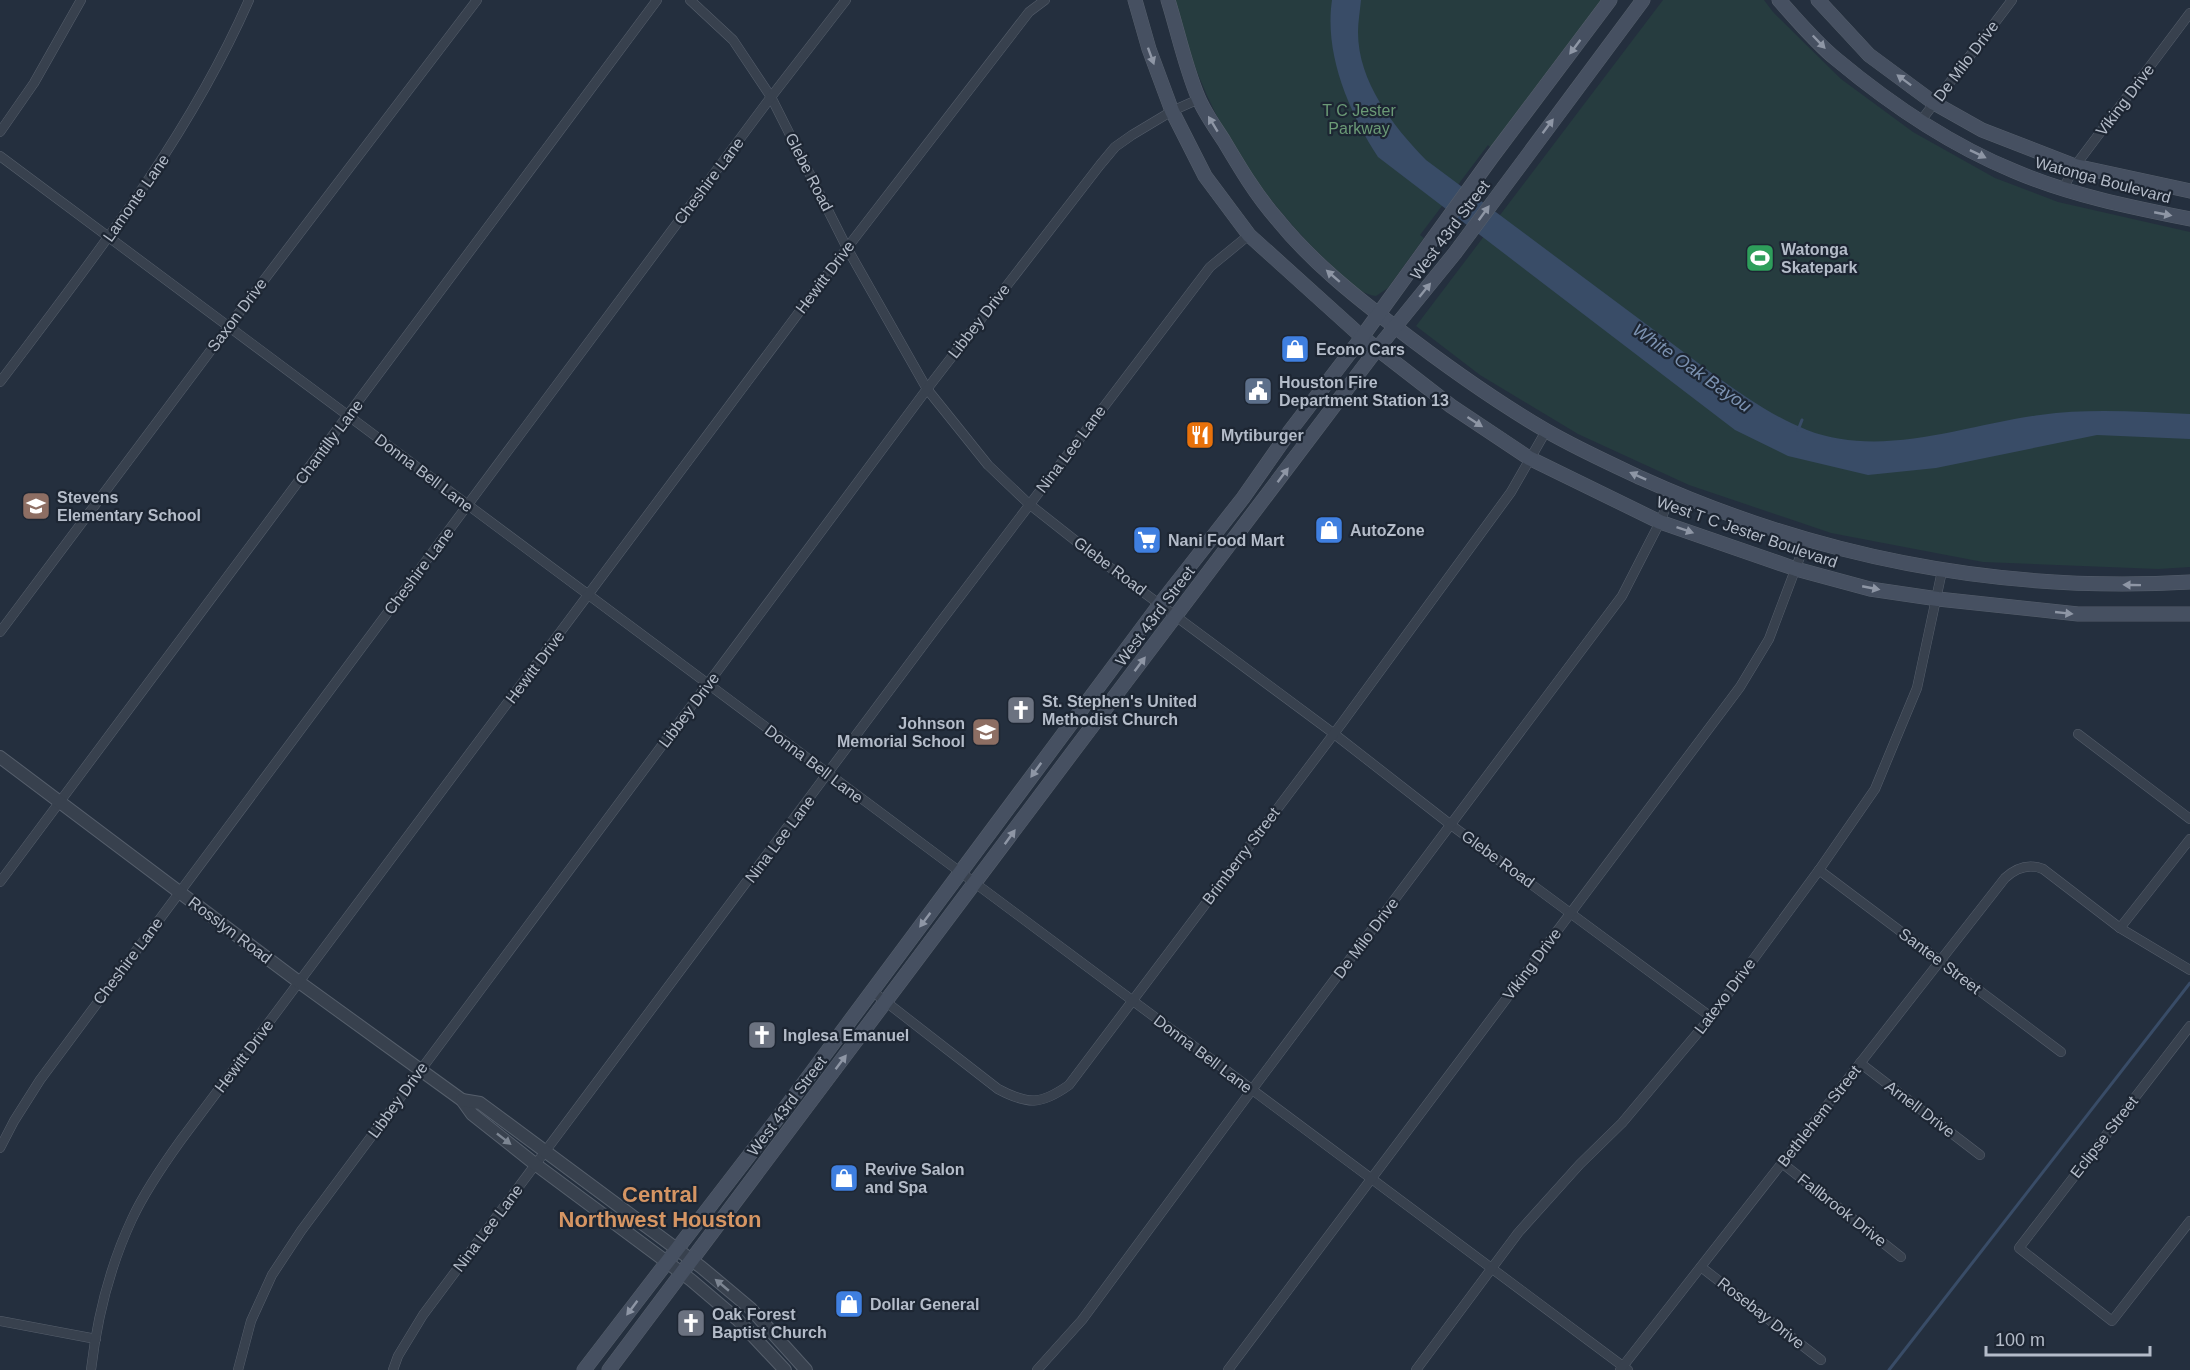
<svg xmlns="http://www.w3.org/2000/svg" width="2190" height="1370" viewBox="0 0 2190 1370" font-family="Arial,sans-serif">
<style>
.green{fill:#263c3f}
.water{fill:#394c67}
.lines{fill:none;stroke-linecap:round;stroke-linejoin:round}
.stream{stroke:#394c67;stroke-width:3}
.minor-casing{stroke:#565f6c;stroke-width:10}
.tertiary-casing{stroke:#565f6c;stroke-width:14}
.secondary-casing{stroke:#565f6c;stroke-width:15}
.minor{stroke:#38414e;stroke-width:9}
.tertiary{stroke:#38414e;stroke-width:12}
.secondary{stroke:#465061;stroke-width:14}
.oneway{fill:#8e96a5}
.oneway2{fill:#7c8592}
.labels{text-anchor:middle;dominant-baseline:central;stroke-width:4.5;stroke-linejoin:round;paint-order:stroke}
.street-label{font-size:16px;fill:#b4bcc9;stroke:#1d2633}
.park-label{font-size:16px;fill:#6b9a76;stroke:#1d2633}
.poi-label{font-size:16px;font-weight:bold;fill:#b4bcc9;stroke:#1d2633;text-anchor:start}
.water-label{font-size:18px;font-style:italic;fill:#7c92b1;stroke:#1d2633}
.district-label{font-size:22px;font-weight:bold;fill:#d59563;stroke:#1d2633}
</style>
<rect width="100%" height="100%" fill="#242f3e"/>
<g class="green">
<path d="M1173,0h429l-111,148 -3,-3 -68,90 4,3 -36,50 -12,8c-18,-2 -35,-21 -48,-34 -54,-51 -100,-114 -128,-183 -11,-26 -18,-53 -27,-79z"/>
<path d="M1663,0h101l9,12 68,67 72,53 82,46 63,24 132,30v335l-32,2 -175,-7 -152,-29 -142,-48 -111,-51 -98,-59 -64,-49z"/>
</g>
<path class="water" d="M1332,0h29c-1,11 -3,22 -3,32 0,50 35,94 68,128l291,217c29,20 57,40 90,53 75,29 158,-5 233,-15 50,-7 100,-3 150,-1v25l-93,-4 -161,33 -68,7 -80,-19 -53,-26 -357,-273c-29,-45 -54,-103 -46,-157z"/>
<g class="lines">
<g class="stream">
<path d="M1798,430l4,-10"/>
<path d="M1889,1370l301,-387"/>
</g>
<g class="minor-casing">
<g id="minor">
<path d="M690,0l43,40 38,57 76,151 80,141 61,76 41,39 71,56 233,173 118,92 260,192"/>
<path d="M1920,122l92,-122"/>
<path d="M0,132l34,-49 47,-83"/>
<path d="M0,156l1628,1214"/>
<path d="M2063,189l12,-23 115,-153"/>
<path d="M0,382c92,-122 187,-241 249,-382"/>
<path d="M0,632l229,-306 248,-326"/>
<path d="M2078,734l112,85"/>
<path d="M1819,870l242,182"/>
<path d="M0,882l657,-882"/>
<path d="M2120,928l70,-89"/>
<path d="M872,991l126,98c30,16 43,16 71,-4l273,-362 169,-231 35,-61"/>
<path d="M2190,1026l-171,222 93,73 78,-100"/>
<path d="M1860,1063l120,92"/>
<path d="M0,1148l14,-27 26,-41 731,-983 75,-97"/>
<path d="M1782,1163l119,94"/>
<path d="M1701,1267l120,93"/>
<path d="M0,1321l96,18"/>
<path d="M91,1370c6,-52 19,-104 41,-151 13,-28 31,-54 49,-79l666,-892 182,-236 16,-12"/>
<path d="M238,1370l13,-49 21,-46 29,-44 626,-842 173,-224 15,-18 17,-12 40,-24 27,-12"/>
<path d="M393,1370l5,-14 25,-41 513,-687 274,-361 39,-32"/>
<path d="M1037,1370l45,-50 169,-229 371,-495 38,-74 12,-30"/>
<path d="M1228,1370l512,-683 29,-48 37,-98"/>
<path d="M1416,1370l102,-137 62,-69 42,-41 89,-106 108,-147 56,-81 42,-101 25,-117"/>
<path d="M1620,1370l385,-492c11,-10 23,-15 38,-9l77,59 70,42"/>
</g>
</g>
<g class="tertiary-casing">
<g id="tertiary">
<path d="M0,757l299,225 163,118 10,14 63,50 156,116 47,40 47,50"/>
<path d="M462,1100l18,3 221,164 49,41 56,62"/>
</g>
</g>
<g class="secondary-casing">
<g id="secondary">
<path d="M1135,0l14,49 23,62 33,65 44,59 113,102 89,69 78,52 131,64 136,47 74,20 68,10 140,15h112"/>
<path d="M1168,0c10,32 17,66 30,97 6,15 17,30 26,44 16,27 32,54 53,78 33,41 75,75 117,107 48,37 98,73 151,104 31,18 64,33 96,48 174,79 358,115 549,104"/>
<path d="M1779,0c18,20 36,42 57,59 54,45 112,85 178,112 56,24 116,36 176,48"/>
<path d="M1818,0l51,55 65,48 48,27 93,36 115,25"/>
<path d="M584,1370l190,-247 386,-519 83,-106 47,-67 72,-94 130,-180 118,-157"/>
<path d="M609,1370l466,-621 302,-400 78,-96 188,-253"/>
</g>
</g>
<use href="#minor" class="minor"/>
<use href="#tertiary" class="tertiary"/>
<use href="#secondary" class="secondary"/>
</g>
<defs><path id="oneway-solid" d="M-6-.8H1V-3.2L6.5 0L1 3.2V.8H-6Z" transform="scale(1.5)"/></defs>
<g class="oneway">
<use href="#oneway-solid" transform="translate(1819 42) rotate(46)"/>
<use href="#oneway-solid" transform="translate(1575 47) rotate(127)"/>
<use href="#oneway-solid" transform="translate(1151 56) rotate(70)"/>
<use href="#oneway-solid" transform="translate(1904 80) rotate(-143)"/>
<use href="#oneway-solid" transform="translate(1213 124) rotate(-121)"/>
<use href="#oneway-solid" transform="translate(1548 126) rotate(-53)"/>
<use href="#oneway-solid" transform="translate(1978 154) rotate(26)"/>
<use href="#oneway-solid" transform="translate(1484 213) rotate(-54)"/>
<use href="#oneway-solid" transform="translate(2163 214) rotate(11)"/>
<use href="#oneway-solid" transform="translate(1333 276) rotate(-139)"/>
<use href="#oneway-solid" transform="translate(1425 290) rotate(-51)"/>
<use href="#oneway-solid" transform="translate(1475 422) rotate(33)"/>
<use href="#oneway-solid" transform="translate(1283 475) rotate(-53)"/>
<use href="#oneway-solid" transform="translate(1638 476) rotate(-156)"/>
<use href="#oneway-solid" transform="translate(1685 530) rotate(19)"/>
<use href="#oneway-solid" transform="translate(2132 585) rotate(-179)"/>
<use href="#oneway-solid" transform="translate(1871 588) rotate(11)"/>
<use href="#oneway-solid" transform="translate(2064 613) rotate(6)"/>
<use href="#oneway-solid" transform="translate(1140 664) rotate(-53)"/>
<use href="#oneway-solid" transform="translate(1036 770) rotate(126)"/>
<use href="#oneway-solid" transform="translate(1010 837) rotate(-54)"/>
<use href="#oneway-solid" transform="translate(925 920) rotate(127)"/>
<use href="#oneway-solid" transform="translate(841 1062) rotate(-53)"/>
<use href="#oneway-solid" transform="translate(632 1308) rotate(127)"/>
</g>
<g class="oneway2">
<use href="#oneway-solid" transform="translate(504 1139) rotate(38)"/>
<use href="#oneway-solid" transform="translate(722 1285) rotate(-140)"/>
</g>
<defs>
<g id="stadium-square" transform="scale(1.5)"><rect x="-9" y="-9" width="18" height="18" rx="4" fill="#2e9e5b" stroke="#1d2633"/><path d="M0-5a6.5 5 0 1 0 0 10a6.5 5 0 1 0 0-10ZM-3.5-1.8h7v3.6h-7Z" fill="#fff"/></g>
<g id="shop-square" transform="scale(1.5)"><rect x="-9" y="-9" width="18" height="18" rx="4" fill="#3f7fe0" stroke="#1d2633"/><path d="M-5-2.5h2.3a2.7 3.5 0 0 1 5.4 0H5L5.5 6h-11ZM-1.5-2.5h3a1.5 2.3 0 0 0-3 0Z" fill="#fff"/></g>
<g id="civic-square" transform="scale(1.5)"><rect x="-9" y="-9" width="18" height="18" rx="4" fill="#5c6f8a" stroke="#1d2633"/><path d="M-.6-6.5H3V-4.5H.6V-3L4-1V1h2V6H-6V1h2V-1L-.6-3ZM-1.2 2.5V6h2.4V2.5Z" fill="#fff"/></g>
<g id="restaurant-square" transform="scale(1.5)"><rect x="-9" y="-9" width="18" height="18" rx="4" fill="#e8710a" stroke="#1d2633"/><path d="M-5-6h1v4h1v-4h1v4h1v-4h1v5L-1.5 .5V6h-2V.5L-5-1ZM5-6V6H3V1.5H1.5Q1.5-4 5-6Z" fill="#fff"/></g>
<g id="school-square" transform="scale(1.5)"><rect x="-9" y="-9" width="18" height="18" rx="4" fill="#8d6e63" stroke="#1d2633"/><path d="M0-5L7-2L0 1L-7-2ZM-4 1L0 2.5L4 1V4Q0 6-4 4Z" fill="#fff"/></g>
<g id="supermarket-square" transform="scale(1.5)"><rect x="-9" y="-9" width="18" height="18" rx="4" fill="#3f7fe0" stroke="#1d2633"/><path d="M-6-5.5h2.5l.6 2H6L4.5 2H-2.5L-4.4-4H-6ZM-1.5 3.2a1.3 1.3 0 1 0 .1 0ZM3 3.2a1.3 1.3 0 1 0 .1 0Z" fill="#fff"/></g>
<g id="church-square" transform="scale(1.5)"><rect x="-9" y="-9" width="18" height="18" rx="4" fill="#6b7280" stroke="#1d2633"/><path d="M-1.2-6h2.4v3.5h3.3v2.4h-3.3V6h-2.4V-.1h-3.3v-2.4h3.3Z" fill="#fff"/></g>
</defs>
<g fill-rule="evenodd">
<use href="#stadium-square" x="1760" y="258"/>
<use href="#shop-square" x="1295" y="349"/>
<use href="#civic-square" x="1258" y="391"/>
<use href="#restaurant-square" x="1200" y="435"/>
<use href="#school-square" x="36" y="506"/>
<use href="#shop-square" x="1329" y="530"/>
<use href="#supermarket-square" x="1147" y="540"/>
<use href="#church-square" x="1021" y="710"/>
<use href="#school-square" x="986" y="732"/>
<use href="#church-square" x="762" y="1035"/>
<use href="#shop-square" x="844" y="1178"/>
<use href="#shop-square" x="849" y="1304"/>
<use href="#church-square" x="691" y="1323"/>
</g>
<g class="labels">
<g class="street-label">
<text transform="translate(1966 61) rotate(-53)">De Milo Drive</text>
<text transform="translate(2125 100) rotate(-53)">Viking Drive</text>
<text transform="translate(809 172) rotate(63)">Glebe Road</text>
<text transform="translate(2103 180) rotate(15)">Watonga Boulevard</text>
<text transform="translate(709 181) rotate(-53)">Cheshire Lane</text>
<text transform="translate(136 198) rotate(-55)">Lamonte Lane</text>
<text transform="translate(1450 230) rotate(-53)">West 43rd Street</text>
<text transform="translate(825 277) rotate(-53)">Hewitt Drive</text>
<text transform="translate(237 315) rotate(-53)">Saxon Drive</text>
<text transform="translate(979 321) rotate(-52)">Libbey Drive</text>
<text transform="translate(329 442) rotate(-53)">Chantilly Lane</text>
<text transform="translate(1071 449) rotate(-53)">Nina Lee Lane</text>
<text transform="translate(424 473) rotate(37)">Donna Bell Lane</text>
<text transform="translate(1747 532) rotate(19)">West T C Jester Boulevard</text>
<text transform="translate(1110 566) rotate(37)">Glebe Road</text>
<text transform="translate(419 571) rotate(-53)">Cheshire Lane</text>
<text transform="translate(1155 616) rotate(-53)">West 43rd Street</text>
<text transform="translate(535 667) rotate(-53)">Hewitt Drive</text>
<text transform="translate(689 710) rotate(-53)">Libbey Drive</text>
<text transform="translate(814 764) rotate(37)">Donna Bell Lane</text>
<text transform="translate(780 839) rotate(-53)">Nina Lee Lane</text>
<text transform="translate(1241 856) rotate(-53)">Brimberry Street</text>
<text transform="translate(1498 859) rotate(36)">Glebe Road</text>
<text transform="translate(230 930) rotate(37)">Rosslyn Road</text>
<text transform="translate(1366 938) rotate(-53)">De Milo Drive</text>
<text transform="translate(128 961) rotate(-53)">Cheshire Lane</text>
<text transform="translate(1940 961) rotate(37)">Santee Street</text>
<text transform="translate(1532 964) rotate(-53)">Viking Drive</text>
<text transform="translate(1725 996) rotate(-53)">Latexo Drive</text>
<text transform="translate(1203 1054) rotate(37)">Donna Bell Lane</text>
<text transform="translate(244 1056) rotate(-53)">Hewitt Drive</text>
<text transform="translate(398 1100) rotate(-54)">Libbey Drive</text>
<text transform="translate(787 1106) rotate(-53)">West 43rd Street</text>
<text transform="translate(1920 1109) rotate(37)">Arnell Drive</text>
<text transform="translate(1819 1116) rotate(-52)">Bethlehem Street</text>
<text transform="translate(2104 1137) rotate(-52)">Eclipse Street</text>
<text transform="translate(1842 1210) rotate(38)">Fallbrook Drive</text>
<text transform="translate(488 1228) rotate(-53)">Nina Lee Lane</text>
<text transform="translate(1761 1313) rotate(38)">Rosebay Drive</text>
</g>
<g class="park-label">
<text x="1359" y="110">T C Jester<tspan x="1359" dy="18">Parkway</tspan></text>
</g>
<g class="poi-label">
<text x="1781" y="249">Watonga<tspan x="1781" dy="18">Skatepark</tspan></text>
<text x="1316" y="349">Econo Cars</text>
<text x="1279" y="382">Houston Fire<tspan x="1279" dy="18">Department Station 13</tspan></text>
<text x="1221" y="435">Mytiburger</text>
<text x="57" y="497">Stevens<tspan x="57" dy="18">Elementary School</tspan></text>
<text x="1350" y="530">AutoZone</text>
<text x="1168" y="540">Nani Food Mart</text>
<text x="1042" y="701">St. Stephen's United<tspan x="1042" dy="18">Methodist Church</tspan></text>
<text x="965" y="723" text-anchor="end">Johnson<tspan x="965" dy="18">Memorial School</tspan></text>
<text x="783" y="1035">Inglesa Emanuel</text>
<text x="865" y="1169">Revive Salon<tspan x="865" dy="18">and Spa</tspan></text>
<text x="870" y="1304">Dollar General</text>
<text x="712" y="1314">Oak Forest<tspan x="712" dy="18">Baptist Church</tspan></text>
</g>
<g class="water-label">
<text transform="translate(1692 368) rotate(35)">White Oak Bayou</text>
</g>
<g class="district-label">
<text x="660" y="1194">Central<tspan x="660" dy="25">Northwest Houston</tspan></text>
</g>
</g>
<path d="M1986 1346v9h164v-9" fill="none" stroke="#b4bcc9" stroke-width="3"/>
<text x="1995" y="1346" font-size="18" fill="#b4bcc9" stroke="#1d2633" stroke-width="4.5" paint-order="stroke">100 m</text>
</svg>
